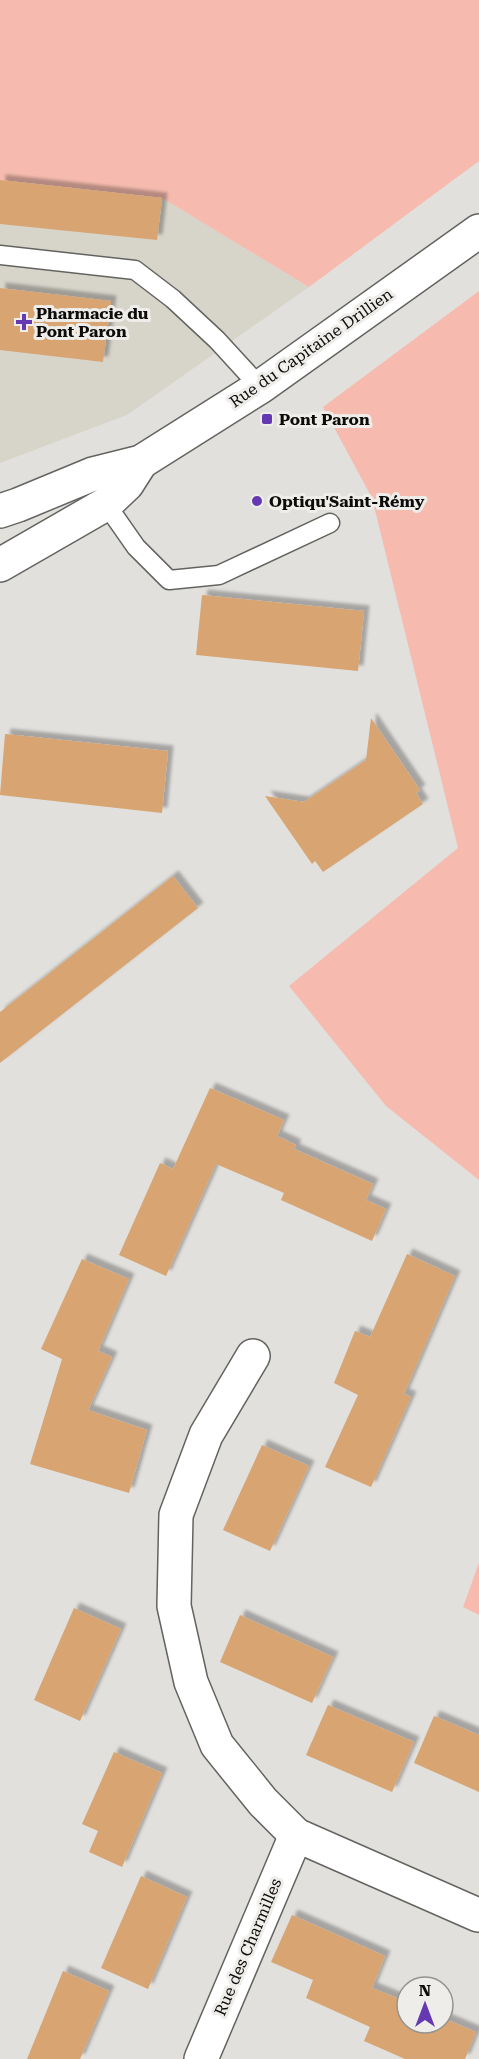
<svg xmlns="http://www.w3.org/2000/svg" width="479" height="2059" viewBox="0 0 479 2059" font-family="'Roboto Serif',serif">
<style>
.built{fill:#d7d5ca}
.green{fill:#f6bbae}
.building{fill:#d8a471;filter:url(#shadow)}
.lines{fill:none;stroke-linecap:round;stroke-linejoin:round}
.service-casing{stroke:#636360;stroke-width:21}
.minor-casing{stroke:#636360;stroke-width:36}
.secondary-casing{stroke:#636360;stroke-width:36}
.service{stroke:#fff;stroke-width:18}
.minor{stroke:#fff;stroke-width:33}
.secondary{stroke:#fff;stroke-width:33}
.poi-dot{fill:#6439b1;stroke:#eeedea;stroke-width:2}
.labels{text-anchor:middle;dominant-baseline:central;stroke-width:6;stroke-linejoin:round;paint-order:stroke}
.poi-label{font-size:16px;font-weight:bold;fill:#0d0c0b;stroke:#eeedea;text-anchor:start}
.street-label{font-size:16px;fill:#0d0c0b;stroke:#eeedea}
</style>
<defs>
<filter id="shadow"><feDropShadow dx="5.5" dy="-5.5" stdDeviation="1.5" flood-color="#0004"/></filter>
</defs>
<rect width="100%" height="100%" fill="#e1e0dd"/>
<path class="built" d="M0,180l162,18 147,89 -182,128 -127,48z"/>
<g class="green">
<path d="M0,0h479v161l-170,126 -147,-89 -162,-18z"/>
<path d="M479,291v889l-93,-74 -97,-120 169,-138 -86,-350 -49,-91z"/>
<path d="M479,1563v52l-16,-8z"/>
</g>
<g class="building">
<path d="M0,180l162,18 -5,42 -157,-16z"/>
<path d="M0,288l111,13 -8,61 -103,-12z"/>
<path d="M202,595l162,16 -6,60 -162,-16z"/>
<path d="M371,718l49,72 -4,3 7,11 -100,68 -8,-11 -3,3 -47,-68 39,6 62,-42z"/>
<path d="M5,734l163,17 -6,62 -162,-18z"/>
<path d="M173,876l25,32 -198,155v-51z"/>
<path d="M210,1088l74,32 -7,16 19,9 -2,4 79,35 -7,16 20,9 -14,32 -91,-41 3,-7 -68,-29 -50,112 -47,-21 41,-92 13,6z"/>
<path d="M407,1254l48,22 -51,118 7,3 -40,90 -46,-20 33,-72 -24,-12 21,-52 15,6z"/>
<path d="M82,1259l47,20 -31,72 14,6 -24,53 59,20 -18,63 -99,-29 32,-105 -21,-10z"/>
<path d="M262,1445l47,21 -39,85 -47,-21z"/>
<path d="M74,1608l47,21 -41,92 -46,-21z"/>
<path d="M240,1615l93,42 -21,46 -92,-41z"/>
<path d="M328,1705l86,37 -22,50 -86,-37z"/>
<path d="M434,1716l45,19v57l-65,-29z"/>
<path d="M114,1752l48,21 -40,94 -33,-15 9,-21 -16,-7z"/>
<path d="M141,1876l46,21 -39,92 -47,-21z"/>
<path d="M292,1915l93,41 -13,32 35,14v21h36v-5l33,14 -11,27h-60l-41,-18 6,-14 -64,-29 7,-18 -42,-18z"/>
<path d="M63,1971l46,20 -29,68h-53z"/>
</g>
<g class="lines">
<g class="service-casing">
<g id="service">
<path d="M0,255l135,15 38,29 44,41 43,47"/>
<path d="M106,504l30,43 33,33 50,-5 111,-52"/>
</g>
</g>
<g class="minor-casing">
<g id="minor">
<path d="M253,1356l-47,79 -30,80 -2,91 17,76 26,63 46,57 33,33 182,80"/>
<path d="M201,2059l95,-224"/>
</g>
</g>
<g class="secondary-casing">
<g id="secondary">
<path d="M0,511l18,-6 75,-31 48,-12 119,-75 219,-156"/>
<path d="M0,565l106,-61 21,-20 14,-22"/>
</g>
</g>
<use href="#service" class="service"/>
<use href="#minor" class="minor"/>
<use href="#secondary" class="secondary"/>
</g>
<g class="poi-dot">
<path d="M21 313h6v6h6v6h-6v6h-6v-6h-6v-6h6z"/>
<rect x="261" y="413" width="12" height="12" rx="3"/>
<circle cx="257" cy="501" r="6"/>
</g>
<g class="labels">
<g class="poi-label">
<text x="36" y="313">Pharmacie du<tspan x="36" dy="18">Pont Paron</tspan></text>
<text x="279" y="419">Pont Paron</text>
<text x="269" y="501">Optiqu'Saint-Rémy</text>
</g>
<g class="street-label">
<text transform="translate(311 348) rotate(-35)">Rue du Capitaine Drillien</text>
<text transform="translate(248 1947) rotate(-67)">Rue des Charmilles</text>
</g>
</g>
<g transform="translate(425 2005)"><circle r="28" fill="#eeedea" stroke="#949391" stroke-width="1.5"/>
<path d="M0-4.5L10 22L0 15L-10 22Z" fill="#6439b1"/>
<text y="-9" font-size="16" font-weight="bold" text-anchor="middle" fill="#0d0c0b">N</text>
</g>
</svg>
